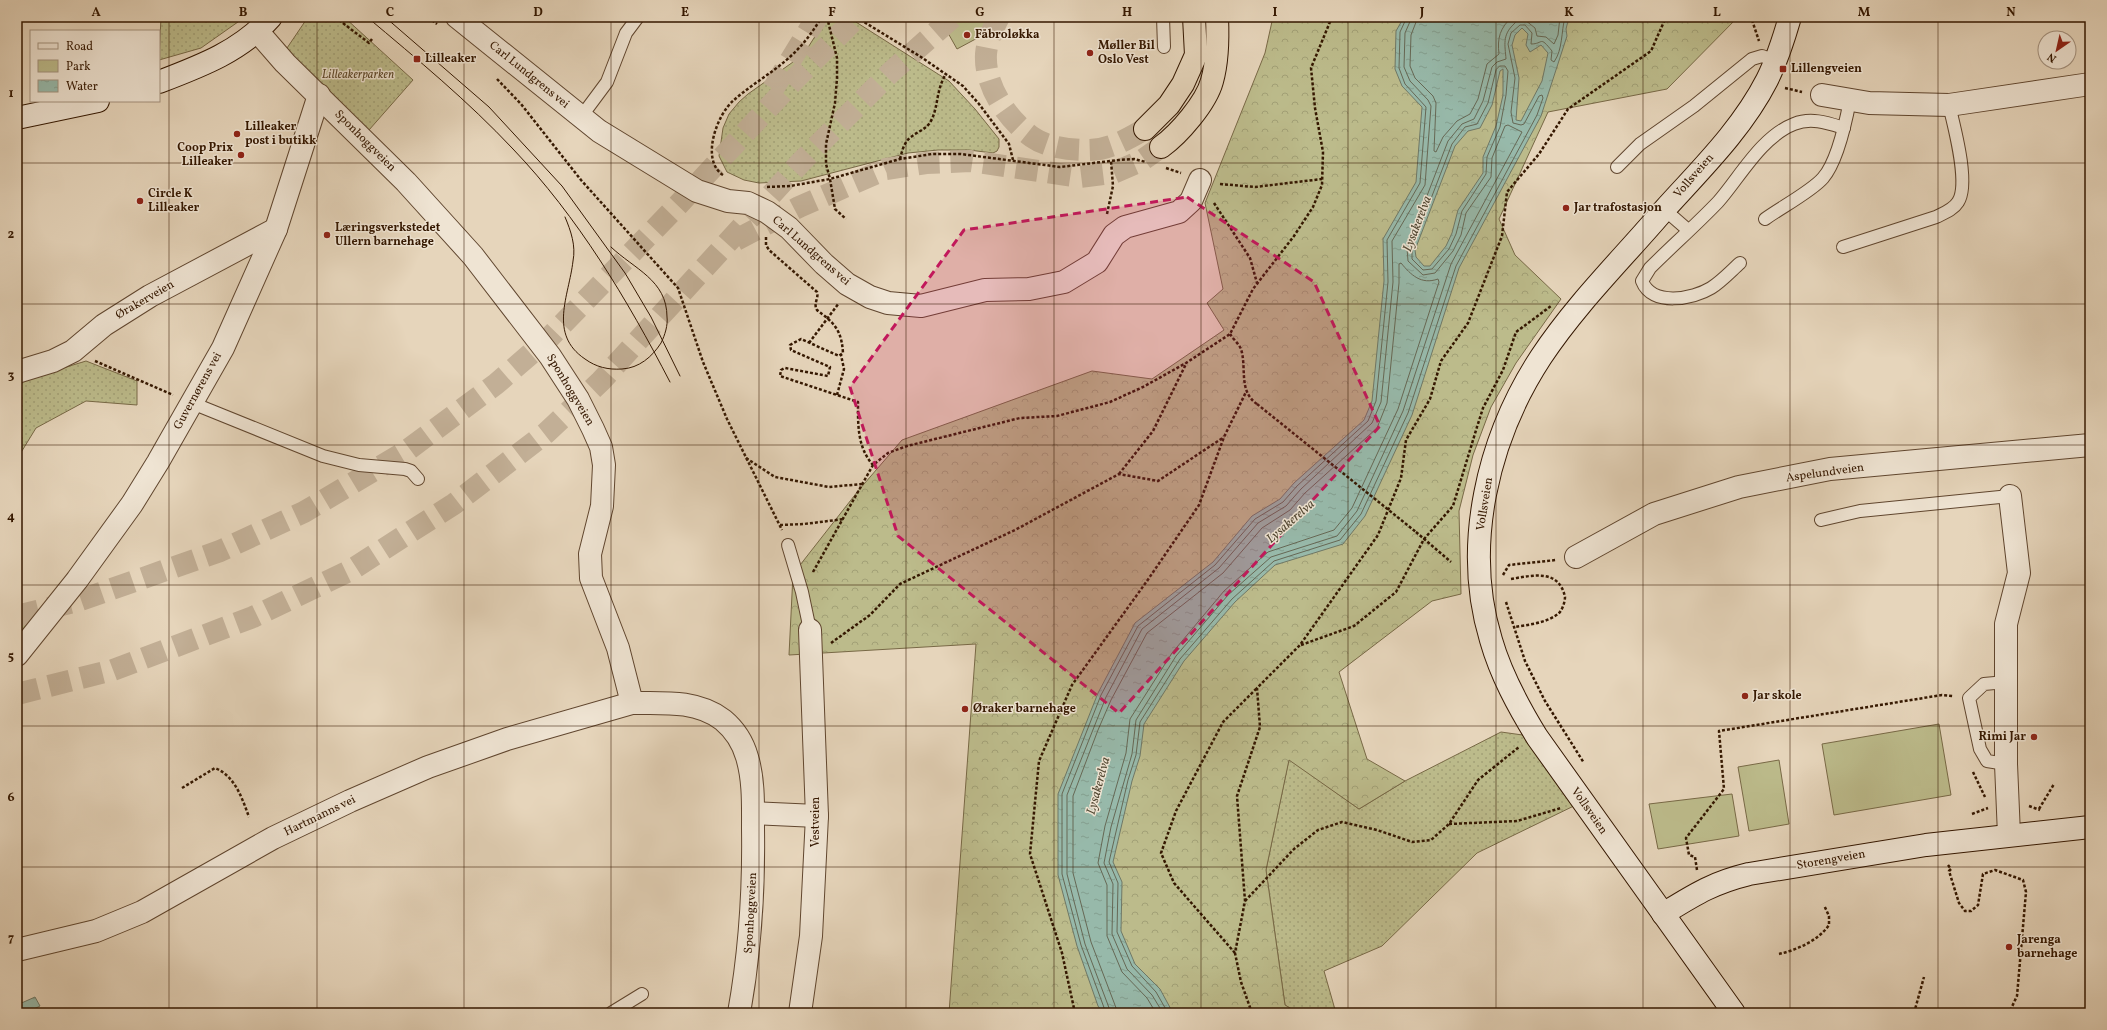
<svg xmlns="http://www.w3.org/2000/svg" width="2107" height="1030" viewBox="0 0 2107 1030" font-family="Vollkorn,serif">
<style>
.green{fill:url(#green-dots);stroke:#786946}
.forest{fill:url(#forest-crowns);stroke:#786946}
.pitch{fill:#bcbb8b;stroke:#786946}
.water{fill:url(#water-ripples);stroke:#6f7866;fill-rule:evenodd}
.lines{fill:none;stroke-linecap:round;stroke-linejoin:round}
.shore{stroke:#666855;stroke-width:1}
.trunk-tunnel{stroke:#c2af96;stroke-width:22;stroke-dasharray:22 11;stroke-linecap:butt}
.service-casing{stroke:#60462f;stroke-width:14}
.minor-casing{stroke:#60462f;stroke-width:24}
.secondary-casing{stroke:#341700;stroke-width:24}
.trunk-casing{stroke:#341700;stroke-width:24}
.path{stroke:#341700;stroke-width:2.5;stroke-dasharray:3 2;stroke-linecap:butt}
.service{stroke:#efe4d3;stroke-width:12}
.minor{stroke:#efe4d3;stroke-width:22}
.secondary{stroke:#efe4d3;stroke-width:22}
.trunk{stroke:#e6d5bb;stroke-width:22}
.tram{stroke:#341700;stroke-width:1}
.path-bridge{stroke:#341700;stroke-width:2.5;stroke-dasharray:3 2;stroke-linecap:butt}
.marked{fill:#c2185b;fill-opacity:0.2;stroke:#c2185b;stroke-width:3;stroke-dasharray:8 5;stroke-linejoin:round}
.grid{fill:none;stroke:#341700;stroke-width:1;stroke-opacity:0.55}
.poi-dot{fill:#8f2418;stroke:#efe4d3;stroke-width:1.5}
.labels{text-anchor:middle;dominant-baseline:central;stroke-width:3;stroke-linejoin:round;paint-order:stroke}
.poi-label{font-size:12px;font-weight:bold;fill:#341700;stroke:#efe4d3;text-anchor:start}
.park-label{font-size:12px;font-style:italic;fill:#5d482a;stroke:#efe4d3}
.street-label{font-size:12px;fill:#341700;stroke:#efe4d3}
.water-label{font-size:13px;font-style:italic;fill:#524833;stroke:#efe4d3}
.neatline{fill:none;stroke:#341700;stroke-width:1.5}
.grid-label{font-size:13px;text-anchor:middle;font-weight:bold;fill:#341700}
</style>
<defs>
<pattern id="green-dots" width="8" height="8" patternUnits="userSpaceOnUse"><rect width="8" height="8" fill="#bcbb8b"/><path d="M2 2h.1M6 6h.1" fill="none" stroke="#a2a076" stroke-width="1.8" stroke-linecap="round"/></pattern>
<pattern id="forest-crowns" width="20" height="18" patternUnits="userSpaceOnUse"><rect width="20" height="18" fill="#bcbb8b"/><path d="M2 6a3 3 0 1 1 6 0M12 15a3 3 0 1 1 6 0" fill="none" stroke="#a2a076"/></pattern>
<pattern id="water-ripples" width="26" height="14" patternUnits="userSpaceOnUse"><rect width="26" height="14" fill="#97b9aa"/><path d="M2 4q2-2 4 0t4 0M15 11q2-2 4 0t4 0" fill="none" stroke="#839e90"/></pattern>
</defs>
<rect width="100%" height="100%" fill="#e6d5bb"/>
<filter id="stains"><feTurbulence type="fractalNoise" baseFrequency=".005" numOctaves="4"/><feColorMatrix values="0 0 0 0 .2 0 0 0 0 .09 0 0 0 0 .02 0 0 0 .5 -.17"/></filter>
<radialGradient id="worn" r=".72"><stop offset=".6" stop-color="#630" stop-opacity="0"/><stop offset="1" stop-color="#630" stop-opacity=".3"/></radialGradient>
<g class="green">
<path d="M161,17h84l-44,31 -42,12z"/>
<path d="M308,17h36l69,63 -44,50 -84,-79z"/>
<path d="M829,17h19l101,64 26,28 24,30v8l-2,4 -4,2 -24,-3h-31l-30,3 -107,28 -42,2 -15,-3 -17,-8 -8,-16 4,-28 6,-14 10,-12 9,-8 45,-32 14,-13 19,-30z"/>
<path d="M86,361l51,20v24l-51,-4 -50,27 -19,31v-67l7,-12z"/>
<path d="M39,610l-22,26v-16z"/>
<path d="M1501,732l36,5 45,65 -105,51 -95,93 -58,25 12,42h-38l-13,-8 -19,-135 23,-111 70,50 46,-28z"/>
</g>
<path class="forest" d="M1273,17h465l-71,72 -119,23 -49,107 16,36 46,44 -45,64 -25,44 -18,48 -14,56 2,83 -29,7 -93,71 28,87 38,22 -46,28 -70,-49 -23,110 19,135 13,8h-349l27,-369 -187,11 4,-81 65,-83 44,-51 190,-69 60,8 72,-49 -17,-27 16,-14 -18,-86 60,-150z"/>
<g class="pitch">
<path d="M939,17h71l1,3 -54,29z"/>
<path d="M1939,724l12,71 -117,20 -12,-71z"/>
<path d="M1779,760l10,64 -40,7 -11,-64z"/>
<path d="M1732,794l7,42 -81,13 -9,-45z"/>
</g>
<g class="water">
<path d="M1404,17h165l-3,12 1,7 -26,80 -82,152 -47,147 -47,101 -22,28 -68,21 -40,37 -51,59 -40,63 -4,32 -8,25 -19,81 9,20 -1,49 14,33 25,25 13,24h-70l-5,-7 -21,-60 -19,-71v-81l40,-101 37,-70 78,-61 39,-46 28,-17 14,-16 70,-63 8,-19 12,-120 -1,-42 33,-57 6,-75 -20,-21 -7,-17 1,-38zM1522,28l6,6 -2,11 4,7 11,-7 7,8 -6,28 -21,40 -5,-1 3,-42 -7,-33 3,-10zM1503,69v26l-7,31 -13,31v16l-25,37 -6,23 -6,13 -16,20h-6l-8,-9 -1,-7 40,-104 13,-15 12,-3 12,-23 8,-34z"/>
<path d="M35,997l5,9 -14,7h-9v-8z"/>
</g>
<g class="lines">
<g class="shore">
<path d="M1418,17l-7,18 -1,31 5,12 18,18 3,7 -2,48 2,1 7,-15 14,-16 13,-7 8,-15 9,-35 12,-10c-2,-16 1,-26 13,-37"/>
<path d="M1500,66h5l3,5 -2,24 -6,32 -13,30 -1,17 -24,37 -6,23 -7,15 -17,20 -9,1 -11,-11v-11l40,-104 13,-17 12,-3 11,-21 8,-33z"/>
<path d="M1106,1013l-25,-68 -19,-71v-80l39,-99 37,-69 77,-61 40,-46 28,-17 14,-16 71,-65 8,-20 12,-119 -1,-42 33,-57 6,-76 -21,-23 -6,-16 1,-36 7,-15"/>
<path d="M1111,1013l-26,-69 -18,-70v-79l39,-98 36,-68 77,-61 39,-45 28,-17 15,-17 71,-66 9,-21 12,-120 -1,-41 33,-56 6,-79 -3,-6 -18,-19 -6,-14 1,-34 7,-16"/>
<path d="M1118,1013l-27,-71 -18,-69v-77l25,-66 13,-30 36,-67 76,-60 39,-45 28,-18 15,-17 72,-65 10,-25 12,-120v-19l2,-1c10,12 20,22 37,16l1,3 -41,127 -46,99 -18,22 -66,22 -44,39 -52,62 -42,66 -4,34 -21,73 -7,37 9,22v51l15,36 25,26 9,15"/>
<path d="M1163,1013l-11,-18 -25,-26 -15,-35 1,-50 -9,-21 7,-36 21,-73 4,-34 40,-64 52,-61 43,-38 66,-21 20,-25 46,-100 48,-147 71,-132 -14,-7 -3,1 -13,32 -1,19 -25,36 -5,22 -8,16 -18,22 -12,2 -15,-14 -1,-13 41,-107 14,-17 12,-5 9,-18 9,-34 5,-5 9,-3c-1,-14 -4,-24 8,-35 3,-4 6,-5 11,-4l10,8 2,8 9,1 8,7 4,-9 2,-18"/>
<path d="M1168,1013l-12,-21 -24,-26 -15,-34 1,-49 -9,-21 19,-82 8,-25 4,-33 40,-63 52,-60 42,-38 66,-21 21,-26 47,-101 48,-147 81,-151 6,-17 -1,-3 -3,1 -15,28 -3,1 -8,-2 -2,-11 4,-34 -7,-34 3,-11 9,-8h5l7,8 -1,11c13,0 8,-9 21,7l-1,9 3,2c9,-13 7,-30 11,-45"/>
</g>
<g class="trunk-tunnel">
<path d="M999,17c-6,11 -12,24 -13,37 -2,32 22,66 46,83 14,10 37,13 53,13 22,1 41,-10 60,-21"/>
<path d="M773,89l44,-72"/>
<path d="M736,240l63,-33 87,-38 40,-6 44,-2 110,16 33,-4 28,-12 20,-14"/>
<path d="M17,616l61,-15 142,-50 84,-39 101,-60 91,-68 53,-46 129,-133 119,-128 60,-60"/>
<path d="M17,694l96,-24 140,-53 98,-47 103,-66 92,-71 55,-52 201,-220 89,-89 62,-55"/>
</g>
<g class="service-casing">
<g id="service">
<path d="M1163,17l1,30"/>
<path d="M581,117l26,-35 19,-49 12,-16"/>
<path d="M1617,167l23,-23 54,-38 58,-47 10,-3 14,5"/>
<path d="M1665,210l23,20"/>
<path d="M1765,219c15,-11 47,-28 58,-41 14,-16 23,-57 27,-78"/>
<path d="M1843,247l93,-30c8,-4 17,-7 22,-15 12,-18 -4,-76 -9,-97"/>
<path d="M1740,263c-9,8 -18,18 -29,25 -18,11 -59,19 -69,-7l8,-13c22,-22 46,-43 68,-66 22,-25 43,-65 76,-78 17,-7 34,-1 50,4"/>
<path d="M192,403l131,53 36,9 46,4 6,2 7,8"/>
<path d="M1821,520l39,-9 150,-15"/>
<path d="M788,545l14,47 8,38"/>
<path d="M2006,764l-19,-3 -7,-12 -11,-51 15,-14 22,-2"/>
<path d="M611,1013l31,-19"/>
</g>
</g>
<g class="minor-casing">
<g id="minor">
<path d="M457,17l142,114 98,60 31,10 20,2 19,9 22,16 35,36 23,20 23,13 18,6 33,3 64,-16 44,-1 35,-7 33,-20 17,-27 11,-8 54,-15 12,-11 9,-21"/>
<path d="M258,32l27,31 121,119 67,74 77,100 28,43 15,30 8,18 3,18 -2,41 -12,48 1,24 27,70 14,55c31,0 65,-3 91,17 12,10 20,23 24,37 7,23 6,49 6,72 1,63 -3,123 -14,184"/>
<path d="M1822,95l47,8 80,2 141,-21"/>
<path d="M17,372l36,-11 20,-10 31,-26 46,-29 126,-67"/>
<path d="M1576,557l78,-43 85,-27 91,-18 260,-24"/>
<path d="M17,655l60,-75 55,-76 26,-42 65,-114 53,-119 43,-134"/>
<path d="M753,813l64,3"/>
<path d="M2009,835l-3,-71v-140l13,-51 -9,-77"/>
<path d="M17,950l79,-19 46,-19 131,-74 77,-37 78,-34 79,-28 125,-36"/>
<path d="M800,1013l11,-77 6,-120 -7,-186"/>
</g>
</g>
<g class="secondary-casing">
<g id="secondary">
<path d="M159,82c42,-16 82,-31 112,-65"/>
<path d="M17,118l81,-17"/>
<path d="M1663,914c31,-19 49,-31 86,-40l177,-29 164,-18"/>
<path d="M1734,1013l-197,-276c-19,-31 -36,-62 -46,-97 -29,-95 -3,-202 50,-283 35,-53 82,-99 123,-147 37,-41 78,-81 103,-130 10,-20 17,-42 23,-63"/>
</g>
</g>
<g class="trunk-casing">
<g id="trunk">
<path d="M1145,129l24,-24 14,-21 13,-29 -2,-38"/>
<path d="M1161,147c18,-13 45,-44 51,-66 6,-21 6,-42 5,-64"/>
</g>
</g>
<g class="path">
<path d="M335,17l34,26 3,-4"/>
<path d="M428,17l9,7"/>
<path d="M827,17l10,41v20l-2,25 -9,41v20l4,15 5,30 11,10"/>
<path d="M856,17l65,40 42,29 16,18 30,40 4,16"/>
<path d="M1748,17l4,3 7,21"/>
<path d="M497,79l24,25 60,76 97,108 25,74 24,57 55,111"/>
<path d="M1785,88l17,4"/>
<path d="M900,159c2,-8 4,-17 11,-22 6,-5 13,-7 18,-13 10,-14 6,-33 17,-50"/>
<path d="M1166,168l15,5"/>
<path d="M723,175c-23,-15 -6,-61 11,-75 18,-16 40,-28 58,-45 12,-11 21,-24 30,-38"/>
<path d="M1220,184l35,3 67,-8"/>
<path d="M767,187l23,-1 40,-7 70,-20 32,-5h29l99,13 59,-7 15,-1 12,3"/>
<path d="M1214,203l36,55 7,25"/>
<path d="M1107,214l6,-28 -2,-25"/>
<path d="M766,237v8l3,5 48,42c2,6 -4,12 0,18 3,3 7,5 10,8 12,10 15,20 16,35l-4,3 -38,-17 -11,6 1,5 39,17 -2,9 -43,-8 -4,2 -1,6 78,26c0,22 -1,45 15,63"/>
<path d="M1230,334c3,5 9,10 11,15 6,19 -3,42 16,55"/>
<path d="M809,343l30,-40"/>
<path d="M95,361l78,34"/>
<path d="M837,395l7,-26 -3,-14"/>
<path d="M746,458l29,19 54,10 33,-3"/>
<path d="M1119,474l34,-43 33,-67"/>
<path d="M780,525l24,-1 40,-5"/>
<path d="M1416,532l35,30"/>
<path d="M813,572l60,-107 15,-12 19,-7 113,-28 37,-2 53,-14 33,-15 43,-24 44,-29 23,-45 41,-53 19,-29 9,-22 1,-33 -8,-44 -4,-40 21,-51"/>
<path d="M1503,575l6,-10 47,-5"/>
<path d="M1511,579c23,-4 48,-10 54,18 0,5 -3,14 -7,17 -12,9 -30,11 -44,13"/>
<path d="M1506,602l19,59 20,40 39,62"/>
<path d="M831,643l39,-28 30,-31 115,-54 104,-56 39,7 66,-44"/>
<path d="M1301,645l53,-19 42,-34 28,-53 29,-33 24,-79 6,-19 20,-38 13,-38 35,-26"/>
<path d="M1973,772l12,25"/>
<path d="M182,788l33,-20c20,8 27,30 34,49"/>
<path d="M2029,806l11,4"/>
<path d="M2039,809l15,-25"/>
<path d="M1972,814l16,-6"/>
<path d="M1449,824l68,-3 44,-13"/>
<path d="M1948,865l3,4 -2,2 10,32 6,8h6l7,-6 5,-31 12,-4 28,10 3,12 -9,104 -8,17"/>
<path d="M1697,870l-2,-13 -6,-2 -3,-17 38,-49 -5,-58 223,-36 11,1"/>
<path d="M1245,901l49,-52 24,-19 24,-8 35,8 35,12 19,-2 18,-16 29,-44 41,-33"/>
<path d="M1235,953l-61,-70 -13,-30 15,-42 47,-89 34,-34"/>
<path d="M1779,954c18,-4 40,-14 50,-29v-9l-5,-11"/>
<path d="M1075,1013l-13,-60 -32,-99 9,-93 33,-76 75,-104 52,-76 25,-68 22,-45"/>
<path d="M1252,1013l-11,-31 -6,-29 10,-52 -8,-105 23,-69 -3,-39 43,-43 78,-110 23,-57 5,-38 24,-41 11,-38 27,-38 34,-87 5,-44 32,-38 29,-45 83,-58 15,-34"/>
<path d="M1914,1013l10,-36"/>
</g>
<use href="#service" class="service"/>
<use href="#minor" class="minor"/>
<use href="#secondary" class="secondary"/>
<use href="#trunk" class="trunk"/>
<g class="tram">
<path d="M367,17c50,42 101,84 146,132 65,68 114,150 157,233"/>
<path d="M385,17l104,90 73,79 63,87 26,44 29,59"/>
<path d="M565,217c6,14 11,29 8,44 -4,35 -25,73 12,98 11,8 23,11 37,10 17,-1 30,-12 39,-26 4,-8 7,-18 6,-26 0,-37 -33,-48 -56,-70"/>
</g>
<path class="path-bridge" d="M1257,404l159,128"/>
</g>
<path class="marked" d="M1187,197l127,85 66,144 -261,287 -221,-177 -48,-149 114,-157z"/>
<path class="grid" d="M169,17v996M317,17v996M464,17v996M611,17v996M759,17v996M906,17v996M1054,17v996M1201,17v996M1348,17v996M1496,17v996M1643,17v996M1790,17v996M1938,17v996M17,163h2073M17,304h2073M17,445h2073M17,585h2073M17,726h2073M17,867h2073"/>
<g class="poi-dot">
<circle cx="967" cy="35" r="4"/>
<circle cx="1090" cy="53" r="4"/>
<rect x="413" y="55" width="8" height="8" rx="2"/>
<rect x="1779" y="65" width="8" height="8" rx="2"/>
<circle cx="237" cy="134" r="4"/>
<circle cx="241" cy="155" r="4"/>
<circle cx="140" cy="201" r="4"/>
<circle cx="1566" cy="208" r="4"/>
<circle cx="327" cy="235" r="4"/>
<circle cx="1745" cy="696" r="4"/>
<circle cx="965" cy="709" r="4"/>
<circle cx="2034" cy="737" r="4"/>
<circle cx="2009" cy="947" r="4"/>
</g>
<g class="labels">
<g class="poi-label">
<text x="975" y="35">Fåbroløkka</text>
<text x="1098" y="46">Møller Bil<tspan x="1098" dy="14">Oslo Vest</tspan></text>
<text x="425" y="59">Lilleaker</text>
<text x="1791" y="69">Lillengveien</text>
<text x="245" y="127">Lilleaker<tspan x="245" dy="14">post i butikk</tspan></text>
<text x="233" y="148" text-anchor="end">Coop Prix<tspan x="233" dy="14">Lilleaker</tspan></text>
<text x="148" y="194">Circle K<tspan x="148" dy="14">Lilleaker</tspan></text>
<text x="1574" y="208">Jar trafostasjon</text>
<text x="335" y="228">Læringsverkstedet<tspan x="335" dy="14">Ullern barnehage</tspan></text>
<text x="1753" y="696">Jar skole</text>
<text x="973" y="709">Øraker barnehage</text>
<text x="2026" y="737" text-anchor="end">Rimi Jar</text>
<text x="2017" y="940">Jarenga<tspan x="2017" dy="14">barnehage</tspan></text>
</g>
<g class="park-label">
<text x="358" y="75">Lilleakerparken</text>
</g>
<g class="street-label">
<text transform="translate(529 75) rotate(39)">Carl Lundgrens vei</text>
<text transform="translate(365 141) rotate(45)">Sponhoggveien</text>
<text transform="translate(1694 176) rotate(-49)">Vollsveien</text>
<text transform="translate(811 251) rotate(41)">Carl Lundgrens vei</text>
<text transform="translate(145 300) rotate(-30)">Ørakerveien</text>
<text transform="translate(570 390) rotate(59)">Sponhoggveien</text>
<text transform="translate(198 391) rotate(-61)">Guvernørens vei</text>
<text transform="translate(1825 473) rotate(-8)">Aspelundveien</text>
<text transform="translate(1485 504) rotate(-81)">Vollsveien</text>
<text transform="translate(1589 811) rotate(55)">Vollsveien</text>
<text transform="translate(320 816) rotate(-26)">Hartmanns vei</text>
<text transform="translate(816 822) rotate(-90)">Vestveien</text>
<text transform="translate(1831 860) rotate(-10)">Storengveien</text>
<text transform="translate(751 913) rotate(-87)">Sponhoggveien</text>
</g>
<g class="water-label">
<text transform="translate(1418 224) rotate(-69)">Lysakerelva</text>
<text transform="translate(1291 522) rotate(-41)">Lysakerelva</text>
<text transform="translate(1099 786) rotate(-75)">Lysakerelva</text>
</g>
</g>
<rect width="2107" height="1030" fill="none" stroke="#e6d5bb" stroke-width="44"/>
<rect x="30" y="30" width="130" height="72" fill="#efe4d3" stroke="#a4927f"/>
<rect x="38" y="43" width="20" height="6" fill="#efe4d3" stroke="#a4927f"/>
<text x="66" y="50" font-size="12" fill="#341700">Road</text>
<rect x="38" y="60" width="20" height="12" fill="#bcbb8b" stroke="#a4927f"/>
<text x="66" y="70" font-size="12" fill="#341700">Park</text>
<rect x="38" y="80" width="20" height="12" fill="url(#water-ripples)" stroke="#a4927f"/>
<text x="66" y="90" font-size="12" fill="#341700">Water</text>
<g transform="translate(2057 50) rotate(214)"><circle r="19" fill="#efe4d3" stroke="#a4927f"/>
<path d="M0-3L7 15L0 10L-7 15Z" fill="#8f2418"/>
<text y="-6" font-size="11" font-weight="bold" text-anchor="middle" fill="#341700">N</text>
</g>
<rect x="22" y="22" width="2063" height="986" class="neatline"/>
<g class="grid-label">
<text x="96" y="16">A</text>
<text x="243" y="16">B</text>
<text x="390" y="16">C</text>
<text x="538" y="16">D</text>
<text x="685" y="16">E</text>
<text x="832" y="16">F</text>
<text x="980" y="16">G</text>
<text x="1127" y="16">H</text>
<text x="1275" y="16">I</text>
<text x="1422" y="16">J</text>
<text x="1569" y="16">K</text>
<text x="1717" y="16">L</text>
<text x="1864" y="16">M</text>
<text x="2011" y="16">N</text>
<text x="11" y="97">1</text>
<text x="11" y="238">2</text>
<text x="11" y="379">3</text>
<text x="11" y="520">4</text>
<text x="11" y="660">5</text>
<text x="11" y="801">6</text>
<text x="11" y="942">7</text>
</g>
<rect width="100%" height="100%" filter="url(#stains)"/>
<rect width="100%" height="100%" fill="url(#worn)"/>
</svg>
